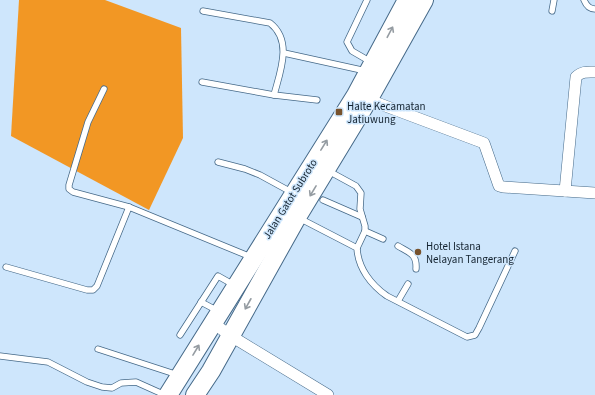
<svg xmlns="http://www.w3.org/2000/svg" width="595" height="395" viewBox="0 0 595 395" font-family="'Source Sans 3',sans-serif">
<style>
.forest{fill:#f29724}
.lines{fill:none;stroke-linecap:round;stroke-linejoin:round}
.service-casing{stroke:#456988;stroke-width:7}
.minor-casing{stroke:#456988;stroke-width:12}
.trunk-casing{stroke:#456988;stroke-width:20}
.service{stroke:#fff;stroke-width:5.5}
.minor{stroke:#fff;stroke-width:11}
.trunk{stroke:#fff;stroke-width:18}
.oneway{stroke:#959ca2}
.poi-dot{fill:#77522d;stroke:#cee6fc;stroke-width:1.5}
.labels{text-anchor:middle;dominant-baseline:central;stroke-width:3;stroke-linejoin:round;paint-order:stroke}
.poi-label{font-size:11px;fill:#142330;stroke:#cee6fc;text-anchor:start}
.street-label{font-size:11px;fill:#142330;stroke:#cee6fc}
</style>
<rect width="100%" height="100%" fill="#cee6fc"/>
<path class="forest" d="M19,0h86l76,28 2,110 -34,72 -138,-74z"/>
<g class="lines">
<g class="service-casing">
<g id="service">
<path d="M367,0l-20,42 5,9 19,11"/>
<path d="M584,0c2,5 6,9 11,9"/>
<path d="M203,11l67,12c23,18 10,49 4,72"/>
<path d="M552,11l2,-11"/>
<path d="M284,53l82,18"/>
<path d="M202,82l72,13 43,5"/>
<path d="M104,89l-16,33 -19,63v4l4,3 56,15"/>
<path d="M218,162l27,7 15,6 33,18"/>
<path d="M334,174l22,12 5,7 -1,16 5,17v5l-8,17"/>
<path d="M323,200l39,17"/>
<path d="M299,218l58,30c1,20 14,37 30,48l80,41 8,-2 4,-7 36,-77"/>
<path d="M365,231l18,8"/>
<path d="M398,246c12,7 19,8 18,23"/>
<path d="M6,267l81,23h6l4,-4 32,-79 122,50"/>
<path d="M398,301l10,-17"/>
<path d="M201,302l17,9"/>
<path d="M180,335l38,-59 16,9"/>
<path d="M98,349l80,26"/>
<path d="M0,356l48,6 39,20 15,5 10,1 9,-5 15,-1 29,13"/>
</g>
</g>
<g class="minor-casing">
<g id="minor">
<path d="M364,98l120,45 15,43 4,1 92,6"/>
<path d="M565,191l11,-114c6,-6 12,-5 19,-5"/>
<path d="M213,323l18,13 97,59"/>
</g>
</g>
<g class="trunk-casing">
<g id="trunk">
<path d="M168,395l188,-300 51,-95"/>
<path d="M195,395l16,-24 86,-154 71,-117 56,-100"/>
</g>
</g>
<use href="#service" class="service"/>
<use href="#minor" class="minor"/>
<use href="#trunk" class="trunk"/>
</g>
<defs><path id="oneway-shaft" d="M-6 0H5M1.5-3L5.5 0L1.5 3" fill="none" stroke-width="1.6" stroke-linecap="round" stroke-linejoin="round"/></defs>
<g class="oneway">
<use href="#oneway-shaft" transform="translate(390 32) rotate(-62)"/>
<use href="#oneway-shaft" transform="translate(324 145) rotate(-58)"/>
<use href="#oneway-shaft" transform="translate(313 191) rotate(121)"/>
<use href="#oneway-shaft" transform="translate(248 304) rotate(119)"/>
<use href="#oneway-shaft" transform="translate(196 350) rotate(-59)"/>
</g>
<g class="poi-dot">
<rect x="335" y="108" width="8" height="8" rx="2"/>
<circle cx="418" cy="252" r="4"/>
</g>
<g class="labels">
<g class="poi-label">
<text x="347" y="106">Halte Kecamatan<tspan x="347" dy="13">Jatiuwung</tspan></text>
<text x="426" y="246">Hotel Istana<tspan x="426" dy="13">Nelayan Tangerang</tspan></text>
</g>
<g class="street-label">
<text transform="translate(290 199) rotate(-58)">Jalan Gatot Subroto</text>
</g>
</g>
</svg>
